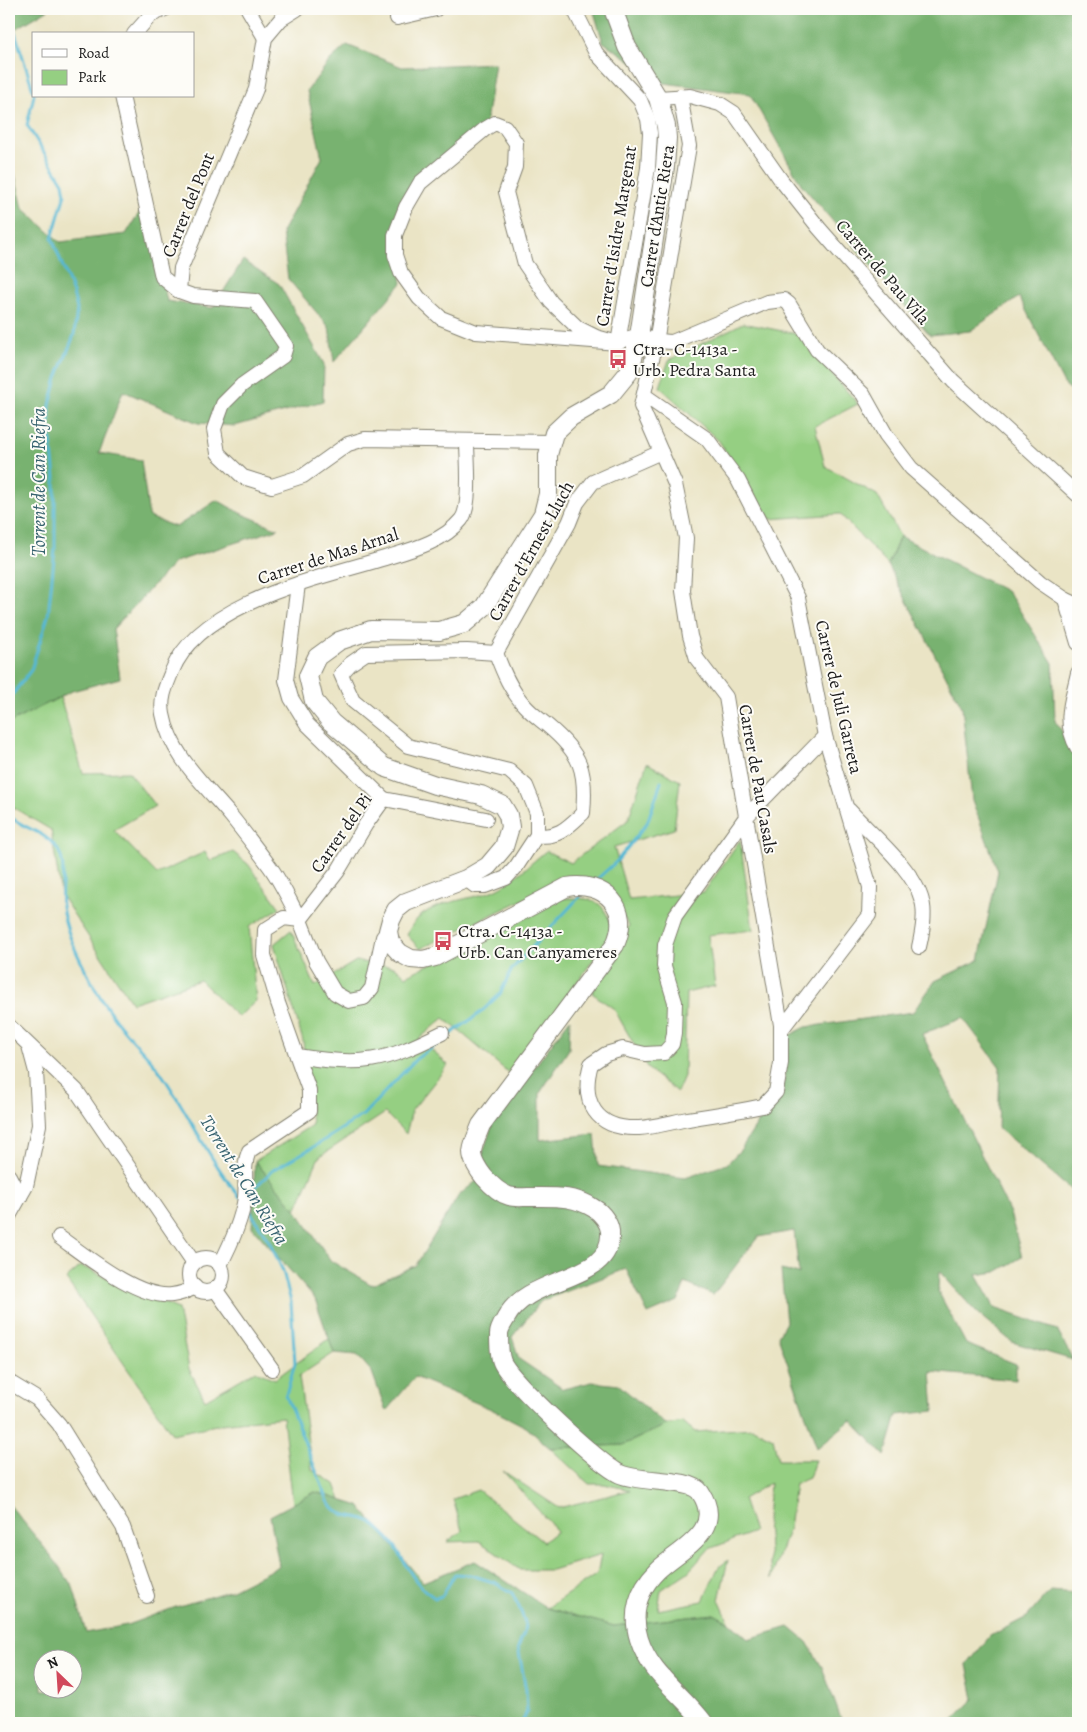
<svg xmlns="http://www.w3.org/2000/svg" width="1087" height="1732" viewBox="0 0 1087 1732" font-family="Alegreya,serif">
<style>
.green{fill:#95cf82;stroke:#58764f}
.forest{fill:#78b270;stroke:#4a6746;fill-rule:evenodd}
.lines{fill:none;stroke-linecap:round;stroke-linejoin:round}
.stream{stroke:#55b8d4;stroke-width:3}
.minor-casing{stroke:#838070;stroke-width:16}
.major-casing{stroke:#838070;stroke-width:20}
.minor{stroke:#fff;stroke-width:14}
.major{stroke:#fff;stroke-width:18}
.labels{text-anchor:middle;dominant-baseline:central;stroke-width:4;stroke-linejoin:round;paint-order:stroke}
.street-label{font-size:18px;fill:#1c1c1c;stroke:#fdfcf7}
.poi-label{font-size:18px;fill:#1c1c1c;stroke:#fdfcf7;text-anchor:start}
.water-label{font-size:19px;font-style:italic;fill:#36626f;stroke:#fdfcf7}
</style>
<rect width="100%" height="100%" fill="#fdfcf7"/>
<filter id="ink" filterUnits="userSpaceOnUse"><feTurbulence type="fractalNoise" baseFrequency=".02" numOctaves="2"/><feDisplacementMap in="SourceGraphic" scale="10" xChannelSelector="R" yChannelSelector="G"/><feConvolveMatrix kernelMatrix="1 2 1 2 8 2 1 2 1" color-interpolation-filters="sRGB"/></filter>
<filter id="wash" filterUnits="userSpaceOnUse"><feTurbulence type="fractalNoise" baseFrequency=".0096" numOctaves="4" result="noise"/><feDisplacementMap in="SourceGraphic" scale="20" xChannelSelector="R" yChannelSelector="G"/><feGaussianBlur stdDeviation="1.12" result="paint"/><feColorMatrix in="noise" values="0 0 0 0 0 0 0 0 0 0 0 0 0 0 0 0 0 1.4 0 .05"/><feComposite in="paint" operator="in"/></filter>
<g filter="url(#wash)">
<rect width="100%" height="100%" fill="#eae4c5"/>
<g class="green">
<path d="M743,323l54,11 61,70 -43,22 10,40 52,29 23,41 -12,29 -48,-51 -70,5 -51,-78 -59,-54 9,-27z"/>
<path d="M60,697l23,76 46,-1 26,34 -41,24 43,44 48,-22 5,9 23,-9 15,12 32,44 -31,19 7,74 -18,16 -38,-37 -68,23 -71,-108 -10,-65 -42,-25v-82z"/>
<path d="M647,763l33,18 -6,48 -60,18 15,53 75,-8 36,-52 13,90 -45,5 7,51 -29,7 -2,83 -7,16 -29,-23 -34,-60 -22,-16 37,-67 -20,-31 -45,-15 -144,69 -13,-14c13,-36 60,-32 90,-46 15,-7 35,-27 49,-38l25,12 57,-43z"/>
<path d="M561,898c34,0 43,0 52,35l-103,141 -66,-56 -25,21 29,26 -36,45 -6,24 -21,-21 -66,44 -23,53 -41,-49 57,-36 -9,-84 -29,-97 17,-14 24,56 41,-25 39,6 11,9z"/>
<path d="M81,1266l97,43 11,60 16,31 50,-29 20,8 54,-40 5,14 -35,23 13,94 23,14 6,16 -26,-8 -22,12 -10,-87 -62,7 -49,10 -106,-155z"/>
<path d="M683,1422l12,10 58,-4 20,10 5,22h37l-6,18 -14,6 -6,44 -18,51 -4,-59 3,-37 -27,16 11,33 -45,17 -21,23 -27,18 -3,20 45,-9 15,-33 10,-8 -9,40 10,22 -16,-8 -99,12 -67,-18 50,-34 4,-19 -49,15h-32l-41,-29 -32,1 15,-11 -9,-32 25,-9 65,52 14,-11 -54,-60 56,37 71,-18 -26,-6h-15l-39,-36 73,-3 43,-20z"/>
</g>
<g class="forest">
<path d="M9,9h40l-40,24z"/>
<path d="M593,9h485v387l-14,-12 -45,-87 -49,34 -40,4 -129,-151 -51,-90 -86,-11 -61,-41z"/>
<path d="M347,45l55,22 93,-4 -10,66 -65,55 -25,51 7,48 -68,79 -5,-35 -41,-48 -6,-47 40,-74 -15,-67 23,-31z"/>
<path d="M9,150l14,58 37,34 66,-8 20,-32 21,99 46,7 30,-48 36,24 45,80 -1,37 -88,25 -37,-3 -75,-32 -24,62 42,7 8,57 27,10 41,-27 23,13 38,16 -103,33 -62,67 7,49 -48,13 -63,32z"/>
<path d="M900,536l108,56 45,71 2,58 23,34v441l-80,-68 2,-61 -37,-49 -41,16 88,179 12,44 -26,15 -20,3 19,33 62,22 16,30 -61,-18 -36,-30 -37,-41 -1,20 28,53 50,20v16l-85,-8 3,39 -37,4 -12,41 -34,-36 -34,28 -39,-112 8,-14 -5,-52 18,4 -5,-43 -36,6 -45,58 -28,-12 -7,18 -30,13 -22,-45 -85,32 -29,36 7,22 44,30 29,-7 27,3 47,40 -43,20 -73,3 -24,-21 -35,-18 -76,-32 -29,34 -14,-39 -15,-17 -23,-2 -19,-54 -63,-72 3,-66 41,49 35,51 41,24 44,-20 43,-70 30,-24 -7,-16 11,-32 77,-104 -1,30 -29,44v47l55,-6 3,32 87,12 42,-14 14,-15 24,-37 11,-9 7,-11 5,-56 18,-9 107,-15 22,-31 44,-21 19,-89 -26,-71 -10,-93 -74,-142z"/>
<path d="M315,1492l44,14 64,76 52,-21 72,47 67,18 100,-12 15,8 19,17 41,-12 18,15 15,25 19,52 4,4h-836v-219l47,58 17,25 13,46 41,-8 49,-18 56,-17 47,-24 -9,-50zM42,1660h30v30h-30z"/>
<path d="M1050,1591l28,2v130h-128l24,-24 -7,-34 23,-29 37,-19z"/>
</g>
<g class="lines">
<g class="stream">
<path d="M9,13l25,80"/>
<path d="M10,15l9,-6"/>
<path d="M9,699l22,-29 17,-54 7,-67v-70l-6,-57 1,-17 7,-27 17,-43 3,-26 -4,-16 -21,-55 13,-44 -2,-11 -36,-58 7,-30"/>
<path d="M9,816c15,13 38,16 49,34 10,17 1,38 4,56 3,23 14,47 25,67 11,23 25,44 42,63 12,14 24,24 34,40 27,40 46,84 77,121"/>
<path d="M596,880l21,-19 30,-38 14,-41"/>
<path d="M250,1192l23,-22 42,-24 48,-31 53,-56 64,-46 20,-19 12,-25 72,-77"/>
<path d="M247,1206l23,37 13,28 8,31 4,61 -9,32 42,106c14,21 26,11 43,21 4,3 8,7 12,11 23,20 22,46 52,65l7,-2 13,-22 16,1 25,8 16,10 7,14 6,15 -1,11 -6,14 8,43 1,21 -5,12"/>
</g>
</g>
</g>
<g filter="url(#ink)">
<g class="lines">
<g class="minor-casing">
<g id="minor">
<path d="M248,9l17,29"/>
<path d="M297,9l-16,10 -16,19 -9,51 -75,179 -2,23 14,5 62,5 31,45 -3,10 -41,29 -19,19 -9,25 4,24 25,24 29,9 31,-10 45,-32 17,-5 185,3"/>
<path d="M574,9l22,44 44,47 8,19 2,14 -2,35 -30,175"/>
<path d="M397,18l39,-9"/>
<path d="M134,34l17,-19 14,-6"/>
<path d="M122,96l40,181 17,14"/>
<path d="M680,96l9,50 -33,196 -15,64 34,78 11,54 -3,53 7,45 7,23 29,38 55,328v38l-5,29 -13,14c-25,5 -50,9 -75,13 -16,3 -33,8 -49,9 -43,2 -59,-26 -48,-64l15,-10 17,-5 22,5 19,-1 8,-9 2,-11 1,-31 -11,-36 1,-21 10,-29 71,-99 79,-81"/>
<path d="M658,98l32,-2 30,8 14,9 47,67 38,48 134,153 125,114"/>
<path d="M495,123l10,4 11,16 -1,24 -9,25 19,72 26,38 27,26 18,9 22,6 -142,-11 -35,-14 -22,-20 -18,-25 -6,-18v-20l11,-28 14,-24 65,-54z"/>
<path d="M618,343c20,-13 31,-1 54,-1l95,-40 17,-2 5,4 28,46 46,44 23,41 25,33 129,114 25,17 13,6"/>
<path d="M644,395l63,44 31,41 60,118 27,138 45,151 -1,28 -88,115"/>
<path d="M467,442c0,17 5,65 -6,78 -18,22 -50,30 -76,38 -65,20 -185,44 -213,113 -6,15 -12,27 -9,43 7,41 43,72 68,102 13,16 25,32 37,48 13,17 22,38 32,56l38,-49 28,-47 18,-25 102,20"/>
<path d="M298,584l-12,96 5,18 16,26 77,75"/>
<path d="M1065,599l13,44"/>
<path d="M496,653l73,-130 8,-20 16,-21 68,-30"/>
<path d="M496,653c7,19 15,38 29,53 7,8 16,14 23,20 33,28 39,44 35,87 -14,13 -25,26 -46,22"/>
<path d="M1078,673c-6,28 -16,49 0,76"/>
<path d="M849,810c22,24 65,59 73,91 4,13 0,33 -3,46"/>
<path d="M466,879l9,7h10l21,-8 10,-11 21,-32v-22l-11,-27 -17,-15 -101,-25 -55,-45 -12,-27 9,-10 16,-11 101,-2 29,2"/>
<path d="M9,1026l67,64 118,173"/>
<path d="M297,1056c66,11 87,6 145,-23"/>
<path d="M9,1176l11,21"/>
<path d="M9,1216l17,-30 13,-61 -3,-53 -7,-26"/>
<path d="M59,1237c27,19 79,62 113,58 8,-1 16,-4 23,-8"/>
<circle cx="206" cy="1275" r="17"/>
<path d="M220,1265c11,-21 21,-43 25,-67 2,-16 -3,-31 4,-47l60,-40v-21l-31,-87 -14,-48 1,-25 19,-12 16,2 16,41 19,32 14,8 15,-3 8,-10 11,-51 5,-6"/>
<path d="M215,1289l57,80"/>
<path d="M9,1382l28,17 22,25 64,103 24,69"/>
</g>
</g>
<g class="major-casing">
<path id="major" d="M613,9l14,38 31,51 8,28 1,12 -2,29 -26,169 -10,36 -18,22 -40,23 -17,16 -6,22v39l-5,20 -59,93 -20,17 -25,7 -68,-1 -32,11 -22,16 -9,19 6,25 17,21 53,45 51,18 46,10 21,10 6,10 2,12 -6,20 -16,19 -22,13 -60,23 -10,8 -5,10 -3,11 2,11 10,11 11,6 12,1 12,-3 132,-70c37,-6 65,20 48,58l-134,180c-3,8 -8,18 -9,27 0,8 7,19 12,25 7,8 15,16 25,19 6,2 13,1 19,1 24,0 47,-2 67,12 7,4 14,14 15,22 4,53 -81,42 -104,87 -3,5 -7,11 -7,16 0,8 0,21 3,28 8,19 98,103 118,112 20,9 70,4 80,18 27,39 -22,58 -43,79 -19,19 -26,43 -18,68 11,36 44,55 65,84"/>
</g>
<use href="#minor" class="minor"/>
<use href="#major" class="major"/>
</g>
</g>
<defs>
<g id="bus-bare" transform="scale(1.5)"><path d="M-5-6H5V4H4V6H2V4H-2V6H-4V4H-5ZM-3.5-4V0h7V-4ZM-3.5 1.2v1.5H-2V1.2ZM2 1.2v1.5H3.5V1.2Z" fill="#d1495b" stroke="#fdfcf7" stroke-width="2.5" paint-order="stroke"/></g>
</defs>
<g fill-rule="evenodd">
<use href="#bus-bare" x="618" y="359"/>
<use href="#bus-bare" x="443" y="941"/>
</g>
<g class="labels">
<g class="street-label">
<text transform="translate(188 205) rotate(-68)">Carrer del Pont</text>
<text transform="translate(657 216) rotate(-81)">Carrer d'Antic Riera</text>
<text transform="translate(616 236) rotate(-81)">Carrer d'Isidre Margenat</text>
<text transform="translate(883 272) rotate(49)">Carrer de Pau Vila</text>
<text transform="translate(531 551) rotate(-61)">Carrer d'Ernest Lluch</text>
<text transform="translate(328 556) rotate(-18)">Carrer de Mas Arnal</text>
<text transform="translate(839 697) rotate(77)">Carrer de Juli Garreta</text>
<text transform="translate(758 779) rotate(80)">Carrer de Pau Casals</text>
<text transform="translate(341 833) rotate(-55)">Carrer del Pi</text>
</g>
<g class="poi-label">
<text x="633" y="349">Ctra. C-1413a -<tspan x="633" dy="21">Urb. Pedra Santa</tspan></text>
<text x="458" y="931">Ctra. C-1413a -<tspan x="458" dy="21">Urb. Can Canyameres</tspan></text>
</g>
<g class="water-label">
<text transform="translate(39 482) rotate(-90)">Torrent de Can Riefra</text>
<text transform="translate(244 1180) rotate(58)">Torrent de Can Riefra</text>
</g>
</g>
<rect width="1087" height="1732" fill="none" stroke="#fdfcf7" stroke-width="30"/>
<rect x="32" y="32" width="162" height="65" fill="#fdfcf7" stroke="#a3a29f"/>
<rect x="42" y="49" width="25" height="8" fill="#ffffff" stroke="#a3a29f"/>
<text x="78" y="58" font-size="15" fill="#1c1c1c">Road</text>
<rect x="42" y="70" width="25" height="15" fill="#95cf82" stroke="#a3a29f"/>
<text x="78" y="82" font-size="15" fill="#1c1c1c">Park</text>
<g transform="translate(58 1674) rotate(335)"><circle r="24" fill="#fdfcf7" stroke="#a3a29f"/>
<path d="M0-4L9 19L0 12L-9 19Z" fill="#d1495b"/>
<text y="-8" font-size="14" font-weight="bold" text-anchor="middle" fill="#1c1c1c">N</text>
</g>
</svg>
